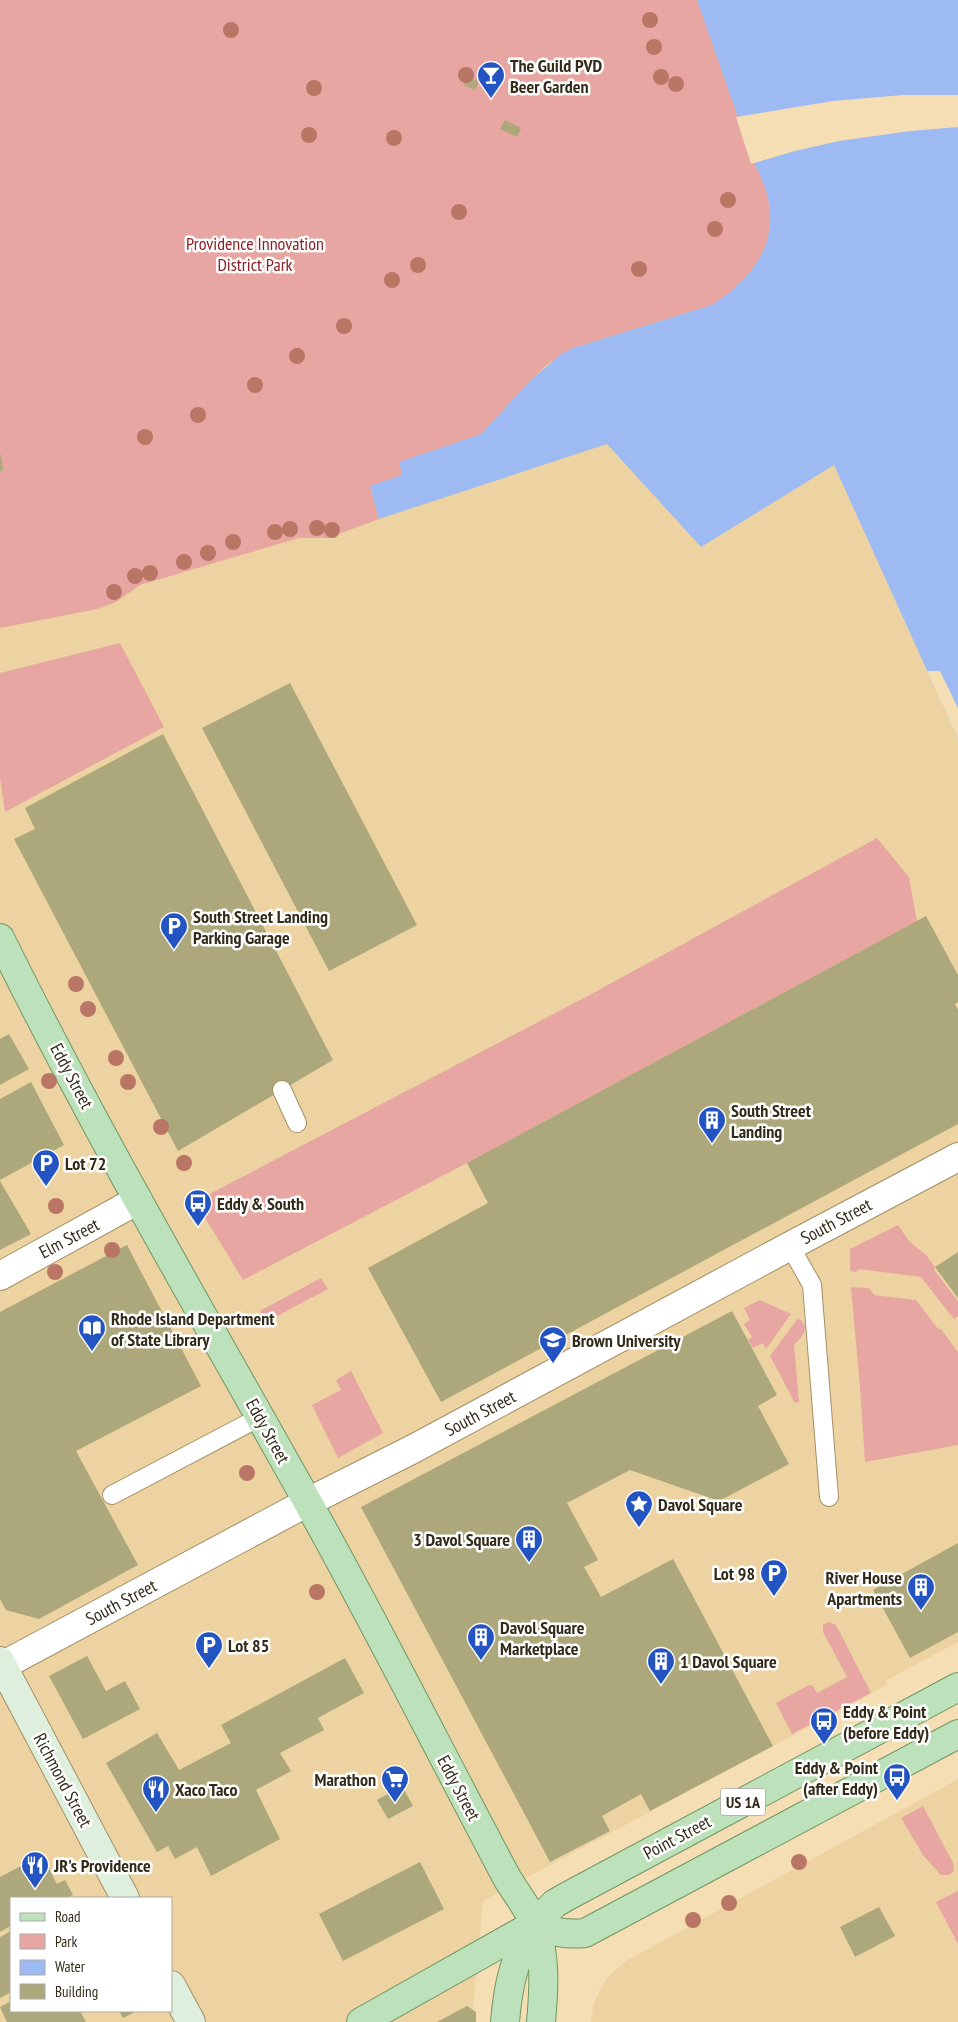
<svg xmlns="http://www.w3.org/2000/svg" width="958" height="2022" viewBox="0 0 958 2022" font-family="'PT Sans Narrow',sans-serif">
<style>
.built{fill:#ecd3a1;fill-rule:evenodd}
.green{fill:#e7a6a2}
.water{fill:#9dbaf3}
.pier{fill:#f5deb3}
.building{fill:#aca87b}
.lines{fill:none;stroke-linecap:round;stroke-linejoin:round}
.lane-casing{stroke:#a48f67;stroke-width:20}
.street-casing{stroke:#a48f67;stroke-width:30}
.secondary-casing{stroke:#a48f67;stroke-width:30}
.primary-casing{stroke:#709565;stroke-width:30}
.lane{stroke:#fff;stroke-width:18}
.street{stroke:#fff;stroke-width:28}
.secondary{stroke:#def0dd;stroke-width:28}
.primary{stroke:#bde2bb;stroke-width:28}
.tree{fill:#ba7665}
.labels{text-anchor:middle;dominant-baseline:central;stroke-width:5;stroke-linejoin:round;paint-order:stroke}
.shield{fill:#fff;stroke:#706b5f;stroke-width:1}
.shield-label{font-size:16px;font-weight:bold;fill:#332b1a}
.poi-label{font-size:18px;font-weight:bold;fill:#332b1a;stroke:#fff;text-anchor:start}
.park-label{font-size:18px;fill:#892025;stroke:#fff}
.street-label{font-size:18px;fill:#332b1a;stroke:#fff}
</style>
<rect width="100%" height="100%" fill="#f5deb3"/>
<g class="built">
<path d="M0,0h958v1642l-73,39 2,4 -404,216 -11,121h-472zM11,1898h160v113h-160z"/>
<path d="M958,1779v243h-367l3,-19 9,-19 6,-8 17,-15z"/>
</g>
<g class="green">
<path d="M0,0h697l57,163c34,61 12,107 -42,142l-139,43 -24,15 -18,17 -50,54 -81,28 2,13 -32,11 9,33 -51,19h-29l-159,47 -24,17 -19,7 -97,19z"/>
<path d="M120,643l44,84 -159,85 -5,-33v-106z"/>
<path d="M877,838l32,39 8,44 -450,242 -224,117 -47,-77 2,-3 384,-201z"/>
<path d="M898,1225l11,16 18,15 8,11 -1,3 24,31v15l-4,3 -33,-42 -62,-8 -3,3 -6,-1v-22z"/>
<path d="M321,1278l7,11 -62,33 -6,-11z"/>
<path d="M851,1287l18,1 5,7 42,5 23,30 1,-2 18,24v93l-93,17 -5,-75z"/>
<path d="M760,1300l31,14 -25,35 -3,-6 -10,5 -5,-8 4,-3 -8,-13 6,-4 -6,-12z"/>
<path d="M798,1318c14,9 4,19 -4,27l5,57 -4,1 -25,-47z"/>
<path d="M351,1371l32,62 -45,25 -26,-53 29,-15 -5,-10z"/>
<path d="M829,1622l7,3 35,68 -79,41 -16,-31 33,-18 4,1 4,7 30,-16 -24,-45v-7z"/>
<path d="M923,1806l30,57 1,8 -5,4h-8l-18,-20 -22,-37z"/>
<path d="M958,1891v53l-22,-42z"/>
</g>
<path class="water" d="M697,0h261v739l-124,-274 -133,82 -94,-103 -228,75 -9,-33 32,-11 -3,-13 82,-28 50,-54 30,-26 12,-6 139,-43c54,-35 76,-81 42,-142z"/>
<g class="pier">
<path d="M903,95h55v32l-48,4 -71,10 -44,10 -44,13 -15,-47 97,-16z"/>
<path d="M927,671h13l18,37v31z"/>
</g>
<g class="building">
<path d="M468,76l11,6 -4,8 -11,-5z"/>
<path d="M505,120l16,8 -4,9 -17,-8z"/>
<path d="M0,455h1l2,16h-3z"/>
<path d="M290,683l127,242 -88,46 -127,-243z"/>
<path d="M163,734l170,326 -155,91 -164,-312 21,-10 -10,-21z"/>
<path d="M926,916l32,59v27l-3,2 3,6v114l-517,278 -73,-134 120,-65 -21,-40z"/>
<path d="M9,1034l20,35 -29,16v-46z"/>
<path d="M31,1082l33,63 -64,35v-81z"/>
<path d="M0,1181l31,53 -31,16z"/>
<path d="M127,1245l74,141 -125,65 62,114 -99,54 -33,-9 -6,-11v-287z"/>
<path d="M958,1252v46l-23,-31z"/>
<path d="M732,1311l45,84 -19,11 31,58 -70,37 -89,-31 -63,33 31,57 -14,7 17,30 72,-38 100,187 -123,65 -9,-17 -39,22 8,15 -60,31 -189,-355z"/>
<path d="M958,1543v89l-48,26 -37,-68z"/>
<path d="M87,1656l19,35 19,-10 15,28 -57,30 -34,-63z"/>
<path d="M345,1658l19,35 -46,25 6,12 -44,23 11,18 -35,19 24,49 -69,37 -14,-29 -22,12 -7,-13 -11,6 -51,-89 51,-30 22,37 52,-27 -10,-18z"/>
<path d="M402,1786l11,20 -25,13 -11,-19z"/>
<path d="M42,1855l15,29 8,-4 8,15 -7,3h-55v28l-11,6v-55z"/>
<path d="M420,1862l24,47 -101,52 -24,-47z"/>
<path d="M879,1907l16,29 -40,21 -15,-30z"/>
<path d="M11,1931v61l-11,6v-61z"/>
<path d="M11,2001v10h69l6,11h-79l-7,-15z"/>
<path d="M467,2006l9,6v10h-39z"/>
<path d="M119,2011h18l-14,7z"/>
</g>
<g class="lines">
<g class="lane-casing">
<g id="lane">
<path d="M282,1090l15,33"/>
<path d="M790,1246l22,39 17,212"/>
<path d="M112,1495l148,-78"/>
</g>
</g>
<g class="street-casing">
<g id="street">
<path d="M0,1276l138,-76"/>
<path d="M0,1667l308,-165 107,-54 375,-202 168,-89"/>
</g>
</g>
<g class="secondary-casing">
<g id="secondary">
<path d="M0,1661l125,237"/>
<path d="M171,1985l20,37"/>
</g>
</g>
<g class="primary-casing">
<g id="primary">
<path d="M0,938c94,191 202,375 306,561 70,125 134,253 201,379 9,15 22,31 28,47 11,31 9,65 6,97"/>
<path d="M535,1924c17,8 31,11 50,9l373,-199"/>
<path d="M361,2022l174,-98 19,-20 12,-7 392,-210"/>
<path d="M505,2022c3,-36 9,-66 29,-96"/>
</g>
</g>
<use href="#lane" class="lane"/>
<use href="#street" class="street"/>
<use href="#secondary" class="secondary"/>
<use href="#primary" class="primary"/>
</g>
<g class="tree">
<circle cx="650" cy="20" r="8"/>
<circle cx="231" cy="30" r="8"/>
<circle cx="654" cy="47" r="8"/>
<circle cx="466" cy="75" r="8"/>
<circle cx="661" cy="77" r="8"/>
<circle cx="676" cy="84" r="8"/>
<circle cx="314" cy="88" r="8"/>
<circle cx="309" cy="135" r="8"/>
<circle cx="394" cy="138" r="8"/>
<circle cx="728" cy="200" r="8"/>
<circle cx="459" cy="212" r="8"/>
<circle cx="715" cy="229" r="8"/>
<circle cx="418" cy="265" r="8"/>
<circle cx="639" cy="269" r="8"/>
<circle cx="392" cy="280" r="8"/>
<circle cx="344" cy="326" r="8"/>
<circle cx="297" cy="356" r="8"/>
<circle cx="255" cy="385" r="8"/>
<circle cx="198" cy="415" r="8"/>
<circle cx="145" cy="437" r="8"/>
<circle cx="317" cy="528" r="8"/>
<circle cx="290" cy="529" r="8"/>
<circle cx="332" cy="530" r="8"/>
<circle cx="275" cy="532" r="8"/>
<circle cx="233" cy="542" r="8"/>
<circle cx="208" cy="553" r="8"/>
<circle cx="184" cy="562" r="8"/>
<circle cx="150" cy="573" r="8"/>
<circle cx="135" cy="576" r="8"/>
<circle cx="114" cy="592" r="8"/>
<circle cx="76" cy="984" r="8"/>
<circle cx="88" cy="1009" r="8"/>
<circle cx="116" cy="1058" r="8"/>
<circle cx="49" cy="1081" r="8"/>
<circle cx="128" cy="1082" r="8"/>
<circle cx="161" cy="1127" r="8"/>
<circle cx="184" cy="1163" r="8"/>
<circle cx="56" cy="1206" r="8"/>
<circle cx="112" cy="1250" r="8"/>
<circle cx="55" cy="1272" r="8"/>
<circle cx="247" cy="1473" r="8"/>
<circle cx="317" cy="1592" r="8"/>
<circle cx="799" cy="1862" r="8"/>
<circle cx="729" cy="1903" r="8"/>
<circle cx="693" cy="1920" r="8"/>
</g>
<defs>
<g id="bar-pin" transform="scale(1.4375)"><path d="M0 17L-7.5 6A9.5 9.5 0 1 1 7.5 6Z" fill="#2454c2" stroke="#fff"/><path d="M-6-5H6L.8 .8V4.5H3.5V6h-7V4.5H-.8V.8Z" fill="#fff"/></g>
<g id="parking-pin" transform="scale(1.4375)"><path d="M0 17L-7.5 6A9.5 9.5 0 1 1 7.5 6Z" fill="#2454c2" stroke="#fff"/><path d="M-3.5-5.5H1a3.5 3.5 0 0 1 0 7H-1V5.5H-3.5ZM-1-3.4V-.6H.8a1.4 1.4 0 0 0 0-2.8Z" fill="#fff"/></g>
<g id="building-pin" transform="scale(1.4375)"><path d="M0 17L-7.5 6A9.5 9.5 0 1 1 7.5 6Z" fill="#2454c2" stroke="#fff"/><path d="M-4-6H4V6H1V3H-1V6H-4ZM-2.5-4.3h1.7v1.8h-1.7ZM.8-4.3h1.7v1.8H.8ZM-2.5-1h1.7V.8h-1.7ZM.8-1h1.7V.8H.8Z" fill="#fff"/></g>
<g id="bus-pin" transform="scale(1.4375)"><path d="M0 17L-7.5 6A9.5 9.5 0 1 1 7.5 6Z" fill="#2454c2" stroke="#fff"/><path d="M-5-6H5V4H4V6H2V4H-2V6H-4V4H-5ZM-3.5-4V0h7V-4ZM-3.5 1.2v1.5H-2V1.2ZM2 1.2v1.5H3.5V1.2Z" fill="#fff"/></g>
<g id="library-pin" transform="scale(1.4375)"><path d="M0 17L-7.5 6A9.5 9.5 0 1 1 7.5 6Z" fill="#2454c2" stroke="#fff"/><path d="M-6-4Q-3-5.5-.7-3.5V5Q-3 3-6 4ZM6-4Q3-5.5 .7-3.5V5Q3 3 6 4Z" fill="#fff"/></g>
<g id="university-pin" transform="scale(1.4375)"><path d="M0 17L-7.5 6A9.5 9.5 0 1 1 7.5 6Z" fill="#2454c2" stroke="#fff"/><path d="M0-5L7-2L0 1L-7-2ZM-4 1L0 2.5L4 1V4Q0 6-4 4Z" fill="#fff"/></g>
<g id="sight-pin" transform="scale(1.4375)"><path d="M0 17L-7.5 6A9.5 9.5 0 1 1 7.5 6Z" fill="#2454c2" stroke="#fff"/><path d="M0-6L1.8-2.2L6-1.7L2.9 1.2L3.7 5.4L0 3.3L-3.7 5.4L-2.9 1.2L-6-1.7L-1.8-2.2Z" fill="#fff"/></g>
<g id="supermarket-pin" transform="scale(1.4375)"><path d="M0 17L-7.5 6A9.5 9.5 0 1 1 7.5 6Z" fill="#2454c2" stroke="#fff"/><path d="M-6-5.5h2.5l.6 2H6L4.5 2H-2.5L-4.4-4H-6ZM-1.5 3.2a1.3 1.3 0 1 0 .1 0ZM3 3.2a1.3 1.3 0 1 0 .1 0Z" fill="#fff"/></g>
<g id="restaurant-pin" transform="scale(1.4375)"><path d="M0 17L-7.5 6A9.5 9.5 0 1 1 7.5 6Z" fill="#2454c2" stroke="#fff"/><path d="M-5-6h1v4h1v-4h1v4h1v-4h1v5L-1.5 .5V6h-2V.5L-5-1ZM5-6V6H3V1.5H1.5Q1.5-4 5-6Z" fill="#fff"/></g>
</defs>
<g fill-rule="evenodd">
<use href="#bar-pin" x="491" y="75"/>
<use href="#parking-pin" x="174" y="926"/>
<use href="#building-pin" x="712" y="1120"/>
<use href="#parking-pin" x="46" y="1163"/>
<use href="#bus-pin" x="198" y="1203"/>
<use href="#library-pin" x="92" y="1328"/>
<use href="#university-pin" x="553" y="1340"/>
<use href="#sight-pin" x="639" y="1504"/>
<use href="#building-pin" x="529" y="1539"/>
<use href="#parking-pin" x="774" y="1573"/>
<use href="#building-pin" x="921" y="1587"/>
<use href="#building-pin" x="481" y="1637"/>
<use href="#parking-pin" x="209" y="1645"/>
<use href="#building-pin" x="661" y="1661"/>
<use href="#bus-pin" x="824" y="1721"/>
<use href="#bus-pin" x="897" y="1777"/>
<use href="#supermarket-pin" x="395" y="1779"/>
<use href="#restaurant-pin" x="156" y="1789"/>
<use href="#restaurant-pin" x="35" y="1865"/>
</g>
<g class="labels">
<rect class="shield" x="720.5" y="1788.5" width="45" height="27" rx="4"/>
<g class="shield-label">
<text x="743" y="1802">US 1A</text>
</g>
<g class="poi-label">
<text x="510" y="65">The Guild PVD<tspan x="510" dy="21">Beer Garden</tspan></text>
<text x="193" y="916">South Street Landing<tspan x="193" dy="21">Parking Garage</tspan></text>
<text x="731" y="1110">South Street<tspan x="731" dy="21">Landing</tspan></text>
<text x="65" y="1163">Lot 72</text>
<text x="217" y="1203">Eddy &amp; South</text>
<text x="111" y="1318">Rhode Island Department<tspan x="111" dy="21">of State Library</tspan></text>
<text x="572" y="1340">Brown University</text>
<text x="658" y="1504">Davol Square</text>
<text x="510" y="1539" text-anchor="end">3 Davol Square</text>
<text x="755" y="1573" text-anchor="end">Lot 98</text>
<text x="902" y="1577" text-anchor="end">River House<tspan x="902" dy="21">Apartments</tspan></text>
<text x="500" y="1627">Davol Square<tspan x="500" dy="21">Marketplace</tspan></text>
<text x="228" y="1645">Lot 85</text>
<text x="680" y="1661">1 Davol Square</text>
<text x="843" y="1711">Eddy &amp; Point<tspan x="843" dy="21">(before Eddy)</tspan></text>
<text x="878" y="1767" text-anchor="end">Eddy &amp; Point<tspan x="878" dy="21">(after Eddy)</tspan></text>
<text x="376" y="1779" text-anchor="end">Marathon</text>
<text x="175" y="1789">Xaco Taco</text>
<text x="54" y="1865">JR's Providence</text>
</g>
<g class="park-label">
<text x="255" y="243">Providence Innovation<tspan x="255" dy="21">District Park</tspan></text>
</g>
<g class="street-label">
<text transform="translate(72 1076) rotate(62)">Eddy Street</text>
<text transform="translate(836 1221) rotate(-28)">South Street</text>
<text transform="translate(69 1238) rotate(-28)">Elm Street</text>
<text transform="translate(480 1413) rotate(-28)">South Street</text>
<text transform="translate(268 1431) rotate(61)">Eddy Street</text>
<text transform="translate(121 1602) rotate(-28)">South Street</text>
<text transform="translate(63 1780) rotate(62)">Richmond Street</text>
<text transform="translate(459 1788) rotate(62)">Eddy Street</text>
<text transform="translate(677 1837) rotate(-28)">Point Street</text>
</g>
</g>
<rect x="10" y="1897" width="162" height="115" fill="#ffffff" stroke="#adaaa3"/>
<rect x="20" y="1913" width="25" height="8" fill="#bde2bb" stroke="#adaaa3"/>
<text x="55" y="1922" font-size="15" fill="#332b1a">Road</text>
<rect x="20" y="1934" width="25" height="15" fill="#e7a6a2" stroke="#adaaa3"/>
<text x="55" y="1947" font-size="15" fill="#332b1a">Park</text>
<rect x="20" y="1960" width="25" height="15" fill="#9dbaf3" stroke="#adaaa3"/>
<text x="55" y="1972" font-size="15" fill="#332b1a">Water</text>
<rect x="20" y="1984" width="25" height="15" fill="#aca87b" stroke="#adaaa3"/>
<text x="55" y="1997" font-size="15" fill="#332b1a">Building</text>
</svg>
